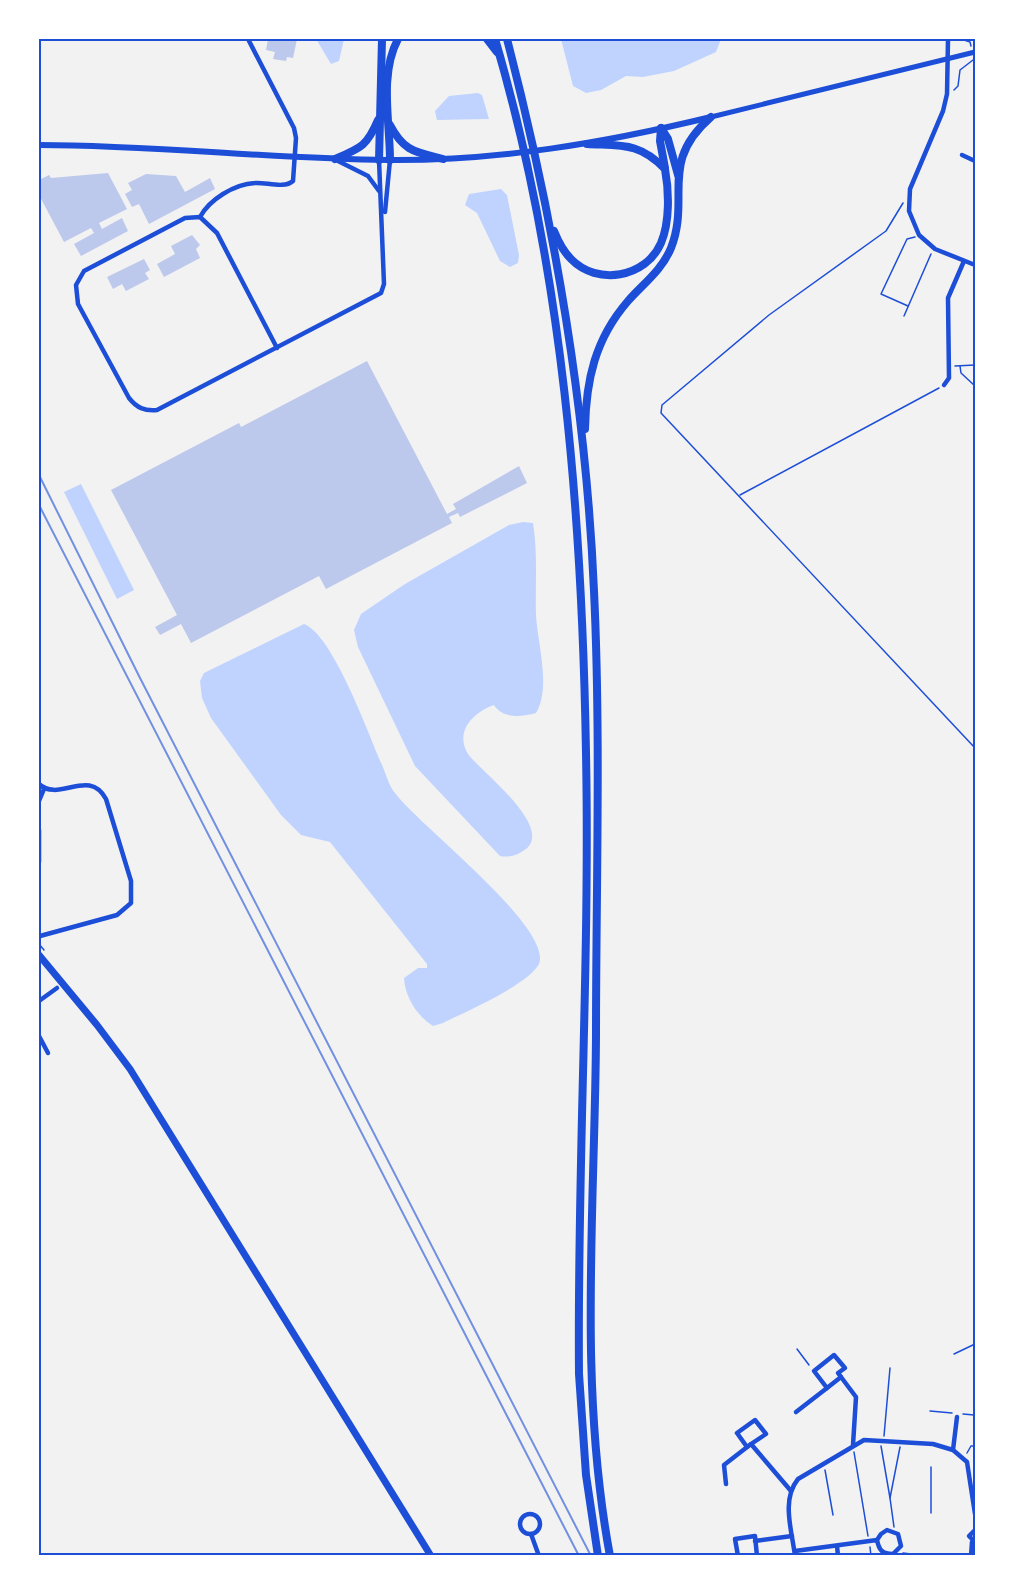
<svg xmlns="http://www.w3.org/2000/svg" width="1014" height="1595" viewBox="0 0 1014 1595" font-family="'Roboto Serif',serif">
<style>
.water{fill:#bfd3fe}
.building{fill:#bdc9ec}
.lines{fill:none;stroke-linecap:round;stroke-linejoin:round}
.path{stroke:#1d4ed8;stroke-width:1.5}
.minor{stroke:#1d4ed8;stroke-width:4.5}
.tertiary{stroke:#1d4ed8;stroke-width:5}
.secondary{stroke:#1d4ed8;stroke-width:6}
.primary{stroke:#1d4ed8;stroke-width:7}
.motorway{stroke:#1d4ed8;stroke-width:8}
.rail{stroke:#7290e2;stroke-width:2}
.neatline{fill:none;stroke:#1d4ed8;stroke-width:2}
</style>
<rect width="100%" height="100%" fill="#f2f2f2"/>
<g class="water">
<path d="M316,39h28l-5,22 -8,3z"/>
<path d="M561,39h160l-5,13 -42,19 -31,6 -17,-1 -25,14 -15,3 -13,-7z"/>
<path d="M478,93l4,2 7,24 -52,1 -2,-9 14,-15z"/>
<path d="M501,189l6,6 12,60 -1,8 -8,4 -10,-6 -23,-48 -12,-8 4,-11z"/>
<path d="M81,484l53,106 -17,9 -53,-107z"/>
<path d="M523,522l10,1c5,31 2,62 3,93 2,29 15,72 0,97 -15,4 -33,6 -42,-8 -20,7 -40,26 -26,49 11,16 86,72 58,95 -8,6 -17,9 -26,7l-85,-90 -57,-119 -4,-17 7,-16 44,-30 104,-59z"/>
<path d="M304,624c29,11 64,109 78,141 4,9 7,21 13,28 27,35 148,127 145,167 -2,21 -78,53 -97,63l-10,3c-16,-10 -28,-29 -29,-48l14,-10h9v-4l-97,-122 -29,-7 -20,-20 -70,-97 -9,-20 -2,-17 4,-8z"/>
</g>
<g class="building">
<path d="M268,39h29l-4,19 -6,-1 -1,4 -13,-2 2,-7 -9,-2z"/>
<path d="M108,173l19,36 -28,14 3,6 20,-11 6,13 -47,25 -7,-12 20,-11 -3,-5 -27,14 -25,-47v-15l10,-5 2,3z"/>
<path d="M146,174l30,2 9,16 25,-14 5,11 -66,35 -10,-20 -7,3 -7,-13 7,-4 -4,-7z"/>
<path d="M192,235l8,10 -4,4 4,9 -36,19 -7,-13 18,-10 -4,-8z"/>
<path d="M144,259l6,11 -5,3 4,6 -23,12 -4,-7 -9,5 -6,-12z"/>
<path d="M367,361l80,153 9,-5 -3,-5 66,-38 8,17 -67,34 -2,-4 -9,4 3,6 -126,66 -7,-13 -128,67 -10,-19 -21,11 -5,-8 22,-12 -66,-125 128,-67 2,4z"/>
</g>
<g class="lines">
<g class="path">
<path d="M961,39l9,3 1,4"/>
<path d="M954,90l4,-4 2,-16 13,-10"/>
<path d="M903,203l-17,28 -117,84 -107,90 -1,8 314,335"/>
<path d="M908,306l-27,-12 26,-55 8,-2"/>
<path d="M904,316l27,-62"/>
<path d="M955,366l20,-1"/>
<path d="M960,366l1,7 14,13"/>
<path d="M740,495l199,-107"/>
<path d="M39,944l5,6"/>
<path d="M797,1349l12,16"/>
<path d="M954,1354l21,-10"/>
<path d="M930,1411l22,2"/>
<path d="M963,1414l11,1"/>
<path d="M884,1436l6,-68"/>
<path d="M881,1446l9,52"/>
<path d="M854,1452l14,84"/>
<path d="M967,1453l4,-7h4"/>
<path d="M825,1470l8,45"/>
<path d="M931,1513v-46"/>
<path d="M894,1527l-4,-29 10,-51"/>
<path d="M870,1547l1,9"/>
<path d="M903,1553l24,3"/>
</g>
<g class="minor">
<path d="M948,39l-1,55 -4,17 -33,78 -1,22 10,24 16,14 40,16"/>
<path d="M962,155l13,6"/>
<path d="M336,160l32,16 11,15"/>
<path d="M385,212l5,-52"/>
<path d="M200,217c9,-17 34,-33 55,-34 11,-1 29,6 38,-2l3,-43 -2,-10 -46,-89"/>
<path d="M277,348l-60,-115 -17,-16 -15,1 -101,53 -8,14 2,19 51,94c8,10 15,13 28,12l224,-117 3,-9 -5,-124"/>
<path d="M944,385l5,-7 -1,-80 16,-37"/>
<path d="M39,784c20,19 50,-17 67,15l25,82v22l-14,12 -77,21"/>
<path d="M39,801l5,-12"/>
<path d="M39,830v32"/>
<path d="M39,1001l18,-13"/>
<path d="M39,1036l9,17"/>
<path d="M827,1388l14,-11"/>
<path d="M796,1412l31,-24 -13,-17 20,-16 11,13 -7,5 18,24 -3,48"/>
<path d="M747,1447l-10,-14 18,-13 11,14 -15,10"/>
<path d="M953,1450l4,-33"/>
<path d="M726,1484l-2,-19 27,-21 40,47"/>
<circle cx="530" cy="1524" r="10"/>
<path d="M975,1530l-6,6 6,6"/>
<path d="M531,1534l8,22"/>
<path d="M755,1541l37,-5"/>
<path d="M837,1546l1,10"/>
<path d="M795,1551l82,-11 4,-6 6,-4 11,4 3,12 -8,8c-11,0 -14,-4 -16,-14"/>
<path d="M738,1556l-3,-17 20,-3 2,20"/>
<path d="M795,1556c-3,-25 -14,-56 3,-77l66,-39 69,4 20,6 14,12 8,52"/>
<path d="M971,1556l1,-14"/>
</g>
<path class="tertiary" d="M711,117l264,-65"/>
<path class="secondary" d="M39,145c117,0 232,14 349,15 110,1 216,-17 323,-43"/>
<path class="primary" d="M39,955l58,70 33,44 301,487"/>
<g class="motorway">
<path d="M487,39l10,13"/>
<path d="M495,39c68,230 87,476 91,714 4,207 -9,414 -7,621l7,101 12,81"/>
<path d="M507,39c47,181 79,365 87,552 7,148 2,297 2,445 -1,172 -18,349 14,520"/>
<path d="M390,125c14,27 26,27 53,34"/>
<path d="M661,128l7,11 10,36"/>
<path d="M661,128l-1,13 5,27"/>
<path d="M335,159c26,-11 32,-13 43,-39"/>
<path d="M379,160l3,-121"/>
<path d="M390,160c0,-39 -11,-85 8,-121"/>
<path d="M554,231c4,10 9,20 17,28 26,27 75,19 90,-16 9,-21 8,-52 4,-74 -26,-27 -44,-23 -78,-25"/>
<path d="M585,429c1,-49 10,-90 43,-128 15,-17 34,-31 43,-53 20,-51 -13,-85 40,-131"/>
</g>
<g class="rail">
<path d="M39,475l100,201 452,880"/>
<path d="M39,505l540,1051"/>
</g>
</g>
<rect width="1014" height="1595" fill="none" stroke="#ffffff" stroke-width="81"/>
<rect x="40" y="40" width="934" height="1514" class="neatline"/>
</svg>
